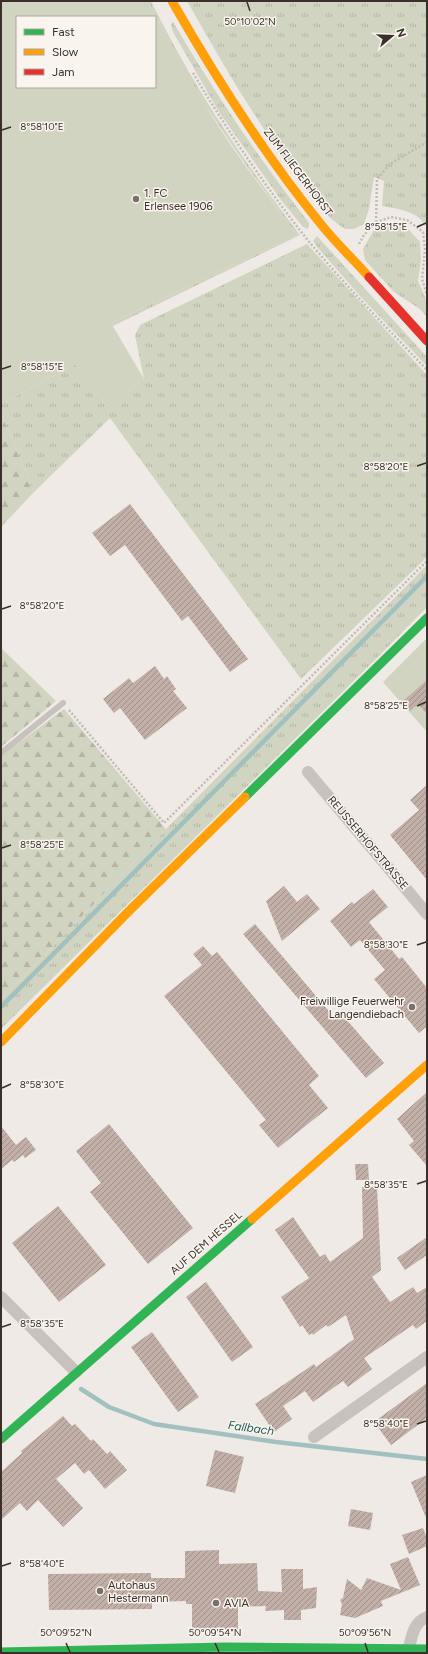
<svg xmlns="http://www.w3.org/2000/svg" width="428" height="1654" viewBox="0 0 428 1654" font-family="Figtree,sans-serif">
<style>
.grass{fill:url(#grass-tufts)}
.forest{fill:url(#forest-firs)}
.green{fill:#d1d4c0;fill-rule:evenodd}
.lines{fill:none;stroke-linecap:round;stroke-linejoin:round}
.stream{stroke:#a1c0c0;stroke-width:4.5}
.building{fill:url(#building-hatch)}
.path{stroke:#c1bbb6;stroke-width:2.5;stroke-dasharray:2 2;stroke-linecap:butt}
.lane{stroke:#c8c2be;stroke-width:6}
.street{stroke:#c8c2be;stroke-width:12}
.fast{stroke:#30b455;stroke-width:9}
.slow{stroke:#ff9f0a;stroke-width:9}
.jam{stroke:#e5322d;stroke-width:9}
.ticks{fill:none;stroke:#3a2f2b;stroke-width:1.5}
.poi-dot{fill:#79706c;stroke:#faf4ee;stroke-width:1.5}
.labels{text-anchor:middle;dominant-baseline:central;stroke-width:3;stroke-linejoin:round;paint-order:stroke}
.street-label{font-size:11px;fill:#3a2f2b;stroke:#faf4ee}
.poi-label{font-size:11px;fill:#3a2f2b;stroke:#faf4ee;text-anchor:start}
.water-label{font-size:12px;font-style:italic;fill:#21585b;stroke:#faf4ee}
.ticks-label{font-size:10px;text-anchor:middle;fill:#3a2f2b;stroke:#faf4ee;stroke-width:3;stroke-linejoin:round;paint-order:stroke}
</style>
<defs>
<pattern id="grass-tufts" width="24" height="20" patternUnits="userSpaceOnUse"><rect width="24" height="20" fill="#d1d4c0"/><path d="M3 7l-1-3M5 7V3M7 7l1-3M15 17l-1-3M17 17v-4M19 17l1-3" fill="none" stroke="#b4b6a5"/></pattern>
<pattern id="forest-firs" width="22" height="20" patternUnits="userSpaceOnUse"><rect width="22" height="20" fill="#d1d4c0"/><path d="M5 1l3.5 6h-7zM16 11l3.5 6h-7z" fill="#b4b6a5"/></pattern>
<pattern id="building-hatch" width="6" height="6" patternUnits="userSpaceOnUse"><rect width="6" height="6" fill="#c2afa7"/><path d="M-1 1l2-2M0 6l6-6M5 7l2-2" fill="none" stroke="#9f8f88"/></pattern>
</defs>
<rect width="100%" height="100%" fill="#efeae5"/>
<g class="grass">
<path d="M148,1h3c41,84 92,160 149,234l-187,91 -2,-3 186,-88c-29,-39 -57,-77 -83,-117 -25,-37 -45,-77 -66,-117z"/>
<path d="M187,1h240v227c-8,-17 -29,-19 -45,-22l2,-25 -10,-4 -5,32 -5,15 -10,5h-9c-21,-13 -34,-34 -48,-53 -42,-56 -76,-115 -110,-175z"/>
<path d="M173,22c41,70 86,137 136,201v4l-2,2 -4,-2 -22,-27 -62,-88 -46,-80 -2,-8z"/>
<path d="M396,224l11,4 13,14 1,18 -3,21 9,20v16l-7,-8 -26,-17 -29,-32 -2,-11 11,-19 11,-5z"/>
<path d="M317,236l110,121v9l-67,-70 -42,-48 -5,-7z"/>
<path d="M307,244l120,131v182l-126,122 -191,-261 -76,74 -33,-79v-9l74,-40 32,42 37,-27 -9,-44 5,-10z"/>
<path d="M427,565v42l-53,54 -373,368v-29l165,-171z"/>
</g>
<g class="forest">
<path d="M1,413l33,79 -33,35z"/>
<path d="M1,648l55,53 -55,46z"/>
<path d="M64,709l102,120 -165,171v-244z"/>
</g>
<g class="green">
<path d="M1,1h147c20,39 41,77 64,115 25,41 56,80 85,119l-186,88 33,56 -37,27 -32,-42 -74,40zM17,17h138v70h-138z"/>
<path d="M427,638v94l-44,-50z"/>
</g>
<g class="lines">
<g class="stream">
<path d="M1,1007l426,-431"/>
<path d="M81,1389l28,18 45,17 122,18 151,17"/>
</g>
</g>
<g class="building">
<path d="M130,504l118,155 -18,13 -42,-56 -6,5 -57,-76 -15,11 -18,-23z"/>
<path d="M155,666l9,13 3,-3 9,13 -3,2 14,17 -42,32 -25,-32 -6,5 -11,-14 26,-21 4,5z"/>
<path d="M427,680v34l-9,-10 -8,7 -8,-9z"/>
<path d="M427,785v95l-37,-45 29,-25 -9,-10z"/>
<path d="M284,886l13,16 10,-8 13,15 -38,32 -16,-40z"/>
<path d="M373,889l15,18 -19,15 30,37 3,-2 25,31v38l-8,7 -45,-54 11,-9 -25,-30 -9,7 -21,-26 22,-19 2,2z"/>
<path d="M255,924l78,92 6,-5 45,52 -18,15 -123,-144z"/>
<path d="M203,946l9,10 5,-4 102,124 -10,9 19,23 -50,40 -19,-23 7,-5 -102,-124 38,-31 -9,-11z"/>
<path d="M427,1092v74l-18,-21 5,-4 -17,-22z"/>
<path d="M109,1124l84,104 -45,36 -58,-72 11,-9 -25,-32z"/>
<path d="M1,1126l15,19 10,-8 10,13 -11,8 -2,-3 -9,7 -2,-2 -11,9z"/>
<path d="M355,1164h13l1,16h-13z"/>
<path d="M362,1187h15l4,83 -9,7 18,25 23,-15 4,6 10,-6v34l-11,8 -3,-4 -49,33 8,11 -24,18 -5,-6 -30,21 -8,-11 -22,15 9,13 -18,13 -19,-28 59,-40 2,3 38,-28 -8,-24 -18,12 -2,-2 -13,10 -1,-2 -3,2 -7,-10 -2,2 -19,-30 28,-19 -34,-48 18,-13 27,40 5,-3 5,8 33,-24z"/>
<path d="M58,1206l48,59 -47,37 -47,-59z"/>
<path d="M427,1237v18l-22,15 -8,-12z"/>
<path d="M206,1282l47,65 -21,15 -46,-65z"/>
<path d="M152,1332l47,65 -21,15 -47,-65z"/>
<path d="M427,1383v35l-36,27 -17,-23z"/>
<path d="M63,1416l9,10 3,-2 16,17 2,-2 14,15 3,-3 17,19 -22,19 -16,-19 -5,4 -9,-11 -19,16 27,29 -20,19 -25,-27 -11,11 -7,-8 -19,17v-48l21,-19 -1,-2z"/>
<path d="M215,1450l29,7 -9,36 -29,-7z"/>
<path d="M427,1475v45l-16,-38z"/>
<path d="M351,1509l22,4 -3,17 -22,-4z"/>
<path d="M423,1528l4,10v8l-18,8 -7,-19z"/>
<path d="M219,1550v14l38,-1 1,28 24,1 -1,-23h22v20l14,-2 -1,21 -15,2v10h-17v-10l-19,1 1,-5 -28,1v22l-46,1v-26h-6v-3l-34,1v7l-103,1 -1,-36 103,-1v5h34v-27z"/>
<path d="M408,1557l12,28 -39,16 2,5 -28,12 -15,-3 2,-11 -2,-4 3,-2 4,-19 14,11 6,-12 34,12 -11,-26z"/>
</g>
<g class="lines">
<g class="path">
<path d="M193,73c34,57 72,113 113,165 38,46 80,89 121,132"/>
<path d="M376,222l1,-43 13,-15 37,-22"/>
<path d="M359,244l5,-9 12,-13 15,-5 16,3 16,12 2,17 -3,30 5,16"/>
<path d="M69,710l95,113 263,-262"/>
</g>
<path class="lane" d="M1,753l62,-50"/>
<g class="street">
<path d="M308,772l119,142"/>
<path d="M1,1297l75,75"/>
<path d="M314,1437l113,-80"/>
<path d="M409,1648c3,-13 5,-26 18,-31"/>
</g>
<g class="fast">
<path d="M245,797l182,-179"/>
<path d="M1,1439l251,-220"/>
<path d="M1,1652l224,-5 202,2"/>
</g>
<g class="slow">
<path d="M172,1c44,77 92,153 148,222 15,19 33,36 49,54"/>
<path d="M1,1042l127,-130 117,-115"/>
<path d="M252,1219l175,-154"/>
</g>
<path class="jam" d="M369,277l58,64"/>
</g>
<path class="ticks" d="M247,2l3,9M2,130l9,-3M417,227l9,-4M2,369l9,-3M417,466l9,-3M2,609l9,-3M417,706l9,-4M2,848l9,-3M417,945l9,-3M2,1088l9,-4M417,1184l9,-3M2,1327l9,-3M417,1424l9,-3M2,1566l9,-3M66,1643l4,9M215,1643l4,9M365,1643l3,9"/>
<g class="poi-dot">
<circle cx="136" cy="199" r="4"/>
<circle cx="412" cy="1007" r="4"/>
<circle cx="100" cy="1591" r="4"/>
<circle cx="216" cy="1603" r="4"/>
</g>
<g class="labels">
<g class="street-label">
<text transform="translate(298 172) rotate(53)">ZUM FLIEGERHORST</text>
<text transform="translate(368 843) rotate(50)">REUSSERHOFSTRASSE</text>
<text transform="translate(206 1243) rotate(-41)">AUF DEM HESSEL</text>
</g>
<g class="poi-label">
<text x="144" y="193">1. FC<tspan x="144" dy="13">Erlensee 1906</tspan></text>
<text x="404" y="1001" text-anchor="end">Freiwillige Feuerwehr<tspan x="404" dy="13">Langendiebach</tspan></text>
<text x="108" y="1585">Autohaus<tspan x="108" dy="13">Hestermann</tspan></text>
<text x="224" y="1603">AVIA</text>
</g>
<g class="water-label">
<text transform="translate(251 1428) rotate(8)">Fallbach</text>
</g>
</g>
<g class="ticks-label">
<text x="250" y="25">50°10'02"N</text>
<text x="42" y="130">8°58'10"E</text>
<text x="386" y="230">8°58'15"E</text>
<text x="42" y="370">8°58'15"E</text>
<text x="386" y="470">8°58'20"E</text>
<text x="42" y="609">8°58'20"E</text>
<text x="386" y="709">8°58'25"E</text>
<text x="42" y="848">8°58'25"E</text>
<text x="386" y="948">8°58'30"E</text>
<text x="42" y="1088">8°58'30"E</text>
<text x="386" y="1188">8°58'35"E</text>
<text x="42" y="1327">8°58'35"E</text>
<text x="386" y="1427">8°58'40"E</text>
<text x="42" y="1567">8°58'40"E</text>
<text x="66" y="1636">50°09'52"N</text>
<text x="215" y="1636">50°09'54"N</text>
<text x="365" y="1636">50°09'56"N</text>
</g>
<rect width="428" height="1654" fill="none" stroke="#3a2f2b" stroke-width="4"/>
<rect x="16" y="16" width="140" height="72" fill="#faf4ee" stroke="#ada5a0"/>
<rect x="24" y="29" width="20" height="6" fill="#30b455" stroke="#ada5a0"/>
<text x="52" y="36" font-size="12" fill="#3a2f2b">Fast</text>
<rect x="24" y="49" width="20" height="6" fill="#ff9f0a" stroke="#ada5a0"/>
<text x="52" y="56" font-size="12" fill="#3a2f2b">Slow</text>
<rect x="24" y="69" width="20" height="6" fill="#e5322d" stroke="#ada5a0"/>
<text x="52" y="76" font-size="12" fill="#3a2f2b">Jam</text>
<g transform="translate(392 36) rotate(71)" stroke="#faf4ee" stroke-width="3" paint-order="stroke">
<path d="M0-3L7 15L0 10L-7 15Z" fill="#3a2f2b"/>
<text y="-6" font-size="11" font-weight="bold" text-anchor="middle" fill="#3a2f2b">N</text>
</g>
</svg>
